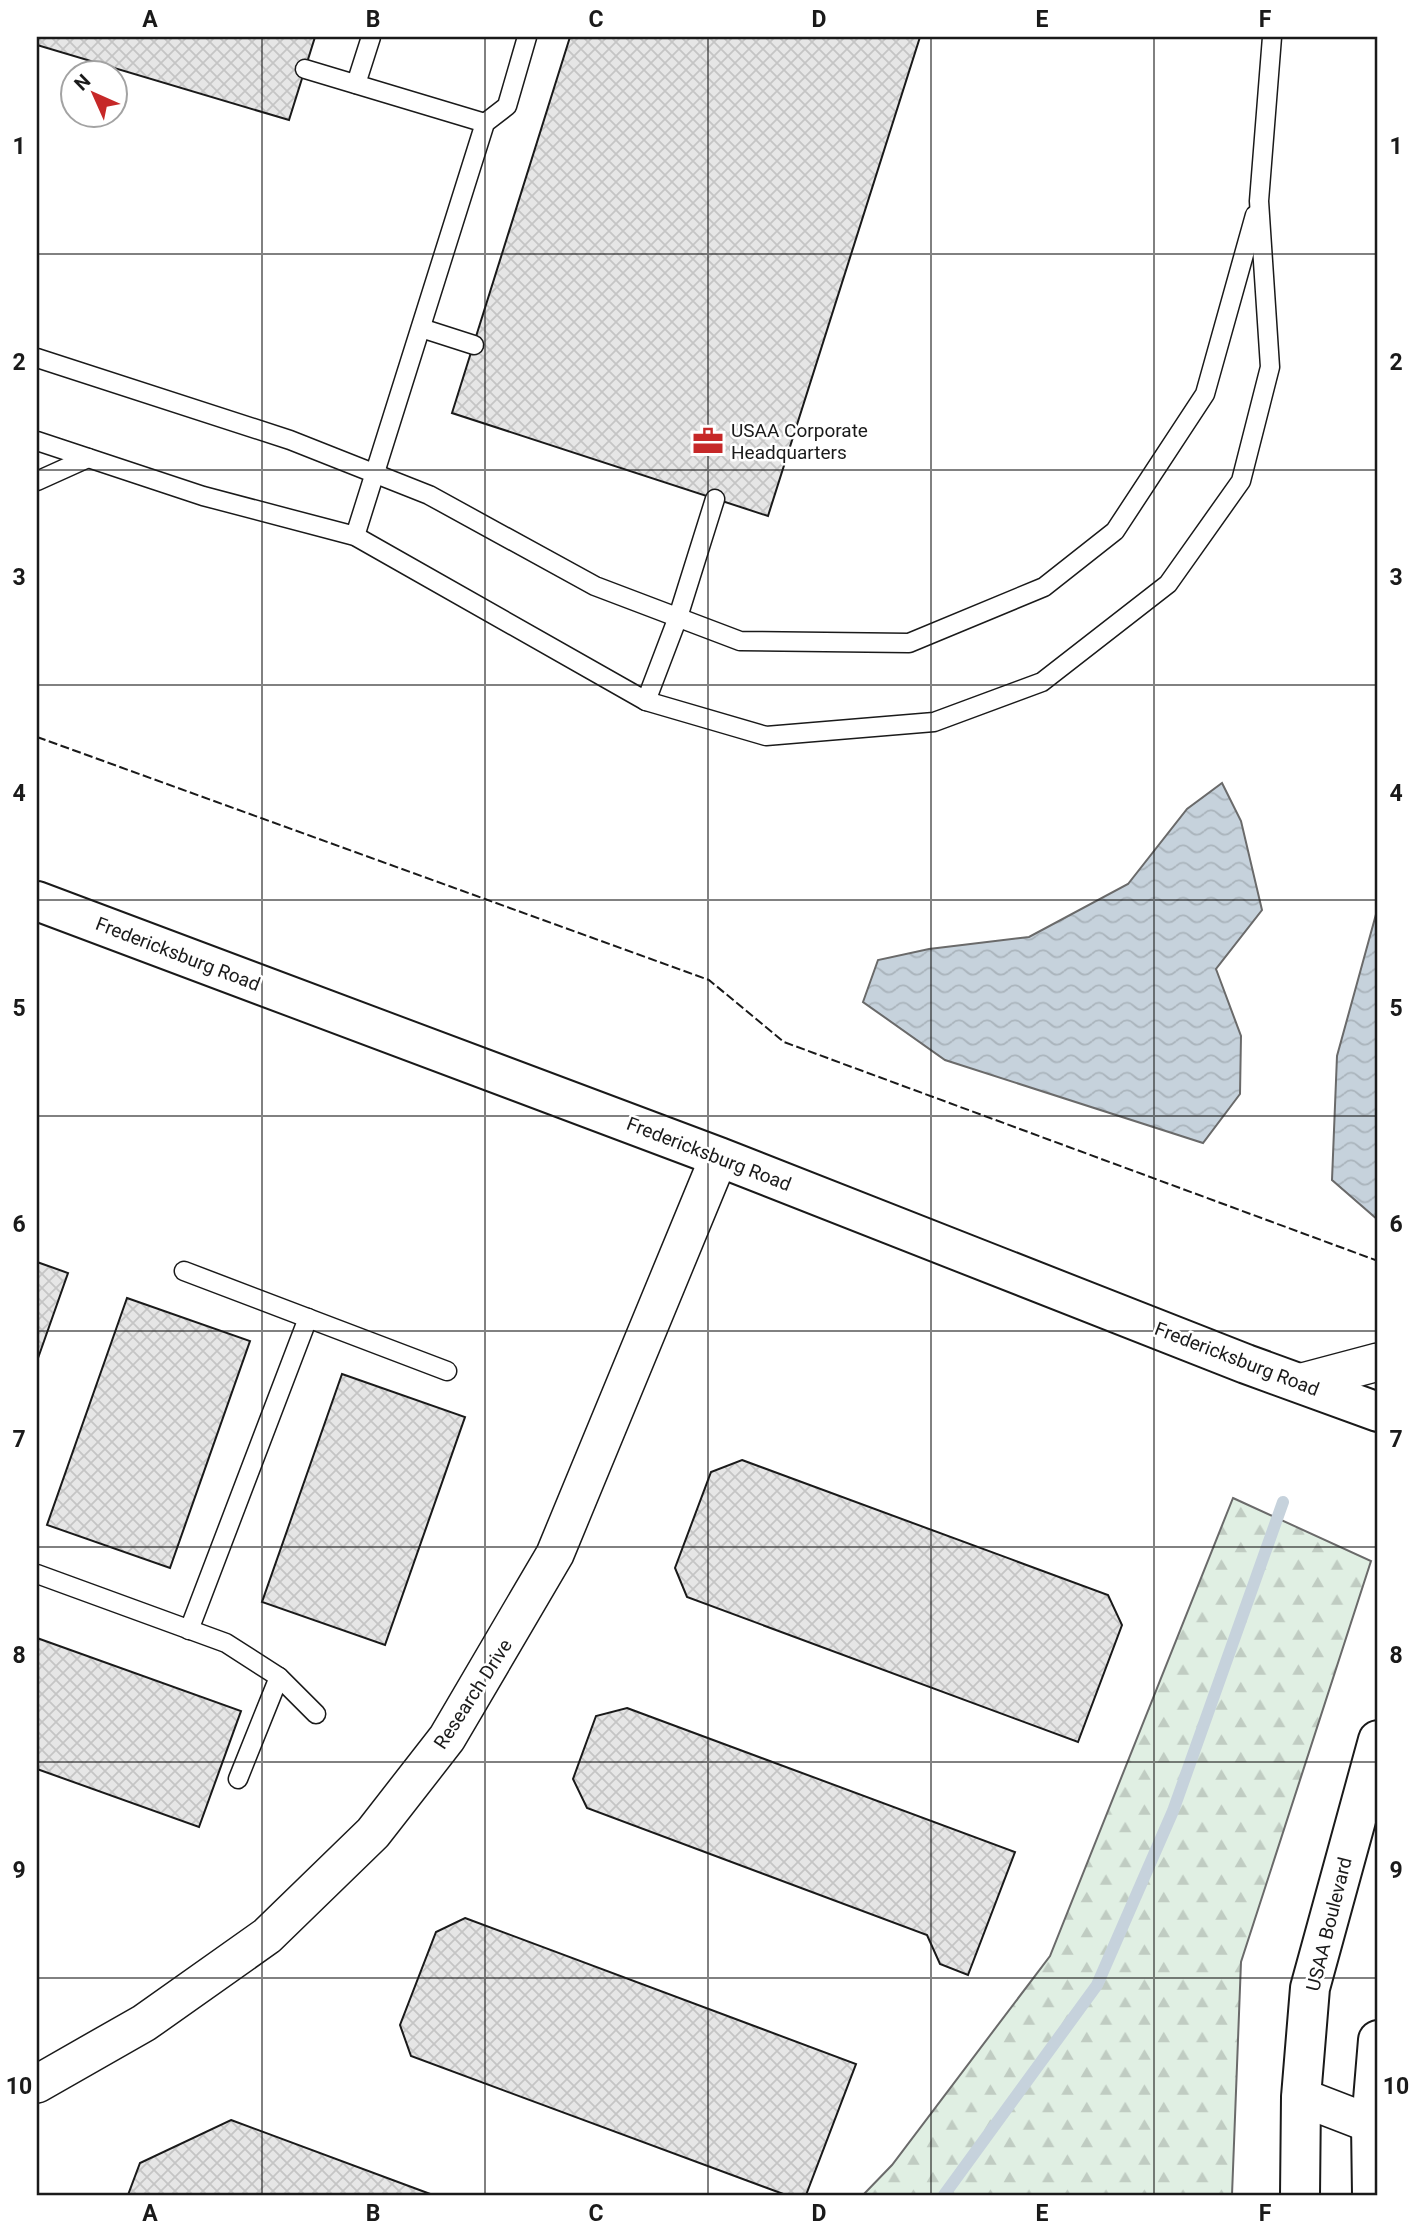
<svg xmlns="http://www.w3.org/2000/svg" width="1415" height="2232" viewBox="0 0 1415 2232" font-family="Roboto,sans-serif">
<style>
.forest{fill:url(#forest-firs);stroke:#6a6a6a;stroke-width:2}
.water{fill:url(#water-waves);stroke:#6a6a6a;stroke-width:2}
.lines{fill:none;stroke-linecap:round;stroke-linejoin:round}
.stream{stroke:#c6d2dc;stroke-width:12}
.building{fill:url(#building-cross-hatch);stroke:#1a1a1a;stroke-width:2}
.service-casing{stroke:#1a1a1a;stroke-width:21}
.minor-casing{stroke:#1a1a1a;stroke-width:40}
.tertiary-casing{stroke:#1a1a1a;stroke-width:42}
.primary-casing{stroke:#1a1a1a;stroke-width:42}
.service{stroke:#fff;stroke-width:18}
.minor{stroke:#fff;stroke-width:37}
.tertiary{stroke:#fff;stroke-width:38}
.primary{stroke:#fff;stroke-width:38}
.fence{stroke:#1a1a1a;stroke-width:2;stroke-dasharray:9 3.5;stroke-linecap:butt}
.grid{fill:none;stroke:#1a1a1a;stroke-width:2;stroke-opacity:0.55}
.labels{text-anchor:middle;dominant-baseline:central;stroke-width:5;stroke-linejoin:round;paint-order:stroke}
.poi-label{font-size:19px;fill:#1a1a1a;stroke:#fff;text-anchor:start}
.street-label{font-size:19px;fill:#1a1a1a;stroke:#fff}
.neatline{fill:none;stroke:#1a1a1a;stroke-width:2.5}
.grid-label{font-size:23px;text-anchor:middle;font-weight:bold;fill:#1a1a1a}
</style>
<defs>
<pattern id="forest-firs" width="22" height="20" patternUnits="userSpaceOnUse" patternTransform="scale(1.75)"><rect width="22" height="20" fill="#e0efe3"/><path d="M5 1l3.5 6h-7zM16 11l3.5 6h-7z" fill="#c0ccc2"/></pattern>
<pattern id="water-waves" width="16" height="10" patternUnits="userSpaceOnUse" patternTransform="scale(1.75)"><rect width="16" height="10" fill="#c6d2dc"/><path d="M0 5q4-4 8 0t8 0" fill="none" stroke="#aab4bc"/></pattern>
<pattern id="building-cross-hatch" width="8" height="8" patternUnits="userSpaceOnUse" patternTransform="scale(1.75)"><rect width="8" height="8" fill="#e6e6e6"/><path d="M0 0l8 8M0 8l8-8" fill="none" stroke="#c5c5c5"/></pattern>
</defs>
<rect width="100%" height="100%" fill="#fff"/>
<path class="forest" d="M1233,1498l138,63 -130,401 -9,233h-369l29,-30 158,-209z"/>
<g class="water">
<path d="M1222,783l19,38 21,89 -46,59 25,67 -1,58 -37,49 -258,-83 -82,-58 15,-42 51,-11 100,-12 99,-53 59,-75z"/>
<path d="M1378,907v313l-46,-40 5,-124z"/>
</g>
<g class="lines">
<path class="stream" d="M944,2195l153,-210 76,-174 110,-309"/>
</g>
<g class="building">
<path d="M37,37h278l-26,83 -252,-75z"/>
<path d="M570,37h350l-152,479 -316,-103z"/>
<path d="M37,1262l31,11 -31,88z"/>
<path d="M127,1298l123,43 -80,227 -123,-43z"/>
<path d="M342,1374l123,43 -80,228 -123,-43z"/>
<path d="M742,1460l366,135 14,30 -44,117 -391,-145 -12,-29 36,-96z"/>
<path d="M37,1638l204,73 -42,116 -162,-58z"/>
<path d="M627,1708l388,144 -47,123 -28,-11 -13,-29 -340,-127 -14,-29 23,-63z"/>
<path d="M465,1918l391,146 -50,131h-20l-375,-139 -11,-31 36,-93z"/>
<path d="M231,2120l202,75h-305l12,-32z"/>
</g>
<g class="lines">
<g class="service-casing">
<g id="service">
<path d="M305,69l180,54"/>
<path d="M356,84l15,-47"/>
<path d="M421,328l53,17"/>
<path d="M37,358l253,82 139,55 166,91 145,55 169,2 135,-56 71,-56 90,-137 50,-179"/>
<path d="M37,441l166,55 152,40 291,165 120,35 168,-14 108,-40 126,-98 73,-103 29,-114 -11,-166 13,-164"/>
<path d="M37,481l51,-23"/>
<path d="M355,536l130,-413 22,-17 20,-69"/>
<path d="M646,701l32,-84 37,-118"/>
<path d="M184,1271l263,100"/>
<path d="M37,1574l189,69 53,34 37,37"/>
<path d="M189,1630l119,-312"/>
<path d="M238,1779l41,-102"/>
</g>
</g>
<g class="minor-casing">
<g id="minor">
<path d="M1299,1383l79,-21"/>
<path d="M37,2084l107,-61 123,-87 106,-103 74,-95 108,-184 164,-397"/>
<path d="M1301,2097l70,27"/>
</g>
</g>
<g class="tertiary-casing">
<g id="tertiary">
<path d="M1300,2195l1,-98 9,-109 68,-248"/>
<path d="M1372,2195l-1,-71 7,-84"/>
</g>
</g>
<g class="primary-casing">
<path id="primary" d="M37,901l682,256 527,207 132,48"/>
</g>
<use href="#service" class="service"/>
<use href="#minor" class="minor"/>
<use href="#tertiary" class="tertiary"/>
<use href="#primary" class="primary"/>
<path class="fence" d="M37,737l672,243 75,62 594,219"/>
</g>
<path class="grid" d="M262,37v2158M485,37v2158M708,37v2158M931,37v2158M1154,37v2158M37,254h1341M37,470h1341M37,685h1341M37,900h1341M37,1116h1341M37,1331h1341M37,1547h1341M37,1762h1341M37,1978h1341"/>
<defs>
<g id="office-bare" transform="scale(2.415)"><path d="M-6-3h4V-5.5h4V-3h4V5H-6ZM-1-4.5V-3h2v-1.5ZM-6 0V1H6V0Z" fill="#c62828" stroke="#fff" stroke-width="2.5" paint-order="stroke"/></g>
</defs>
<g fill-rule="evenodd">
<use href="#office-bare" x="708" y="441"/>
</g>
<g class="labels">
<g class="poi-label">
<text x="731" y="430">USAA Corporate<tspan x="731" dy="22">Headquarters</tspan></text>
</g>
<g class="street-label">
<text transform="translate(178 954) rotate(21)">Fredericksburg Road</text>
<text transform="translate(709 1154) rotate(21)">Fredericksburg Road</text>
<text transform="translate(1237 1359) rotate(21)">Fredericksburg Road</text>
<text transform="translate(473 1694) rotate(-57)">Research Drive</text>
<text transform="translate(1329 1924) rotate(-76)">USAA Boulevard</text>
</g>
</g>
<rect width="1415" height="2232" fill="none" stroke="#ffffff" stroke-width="77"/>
<g transform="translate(94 94) rotate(315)"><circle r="33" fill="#ffffff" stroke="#a3a3a3" stroke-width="2"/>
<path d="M0-5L12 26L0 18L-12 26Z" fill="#c62828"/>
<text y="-10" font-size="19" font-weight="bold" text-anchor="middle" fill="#1a1a1a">N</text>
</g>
<rect x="38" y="38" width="1338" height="2156" class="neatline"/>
<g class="grid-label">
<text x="150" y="27">A</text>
<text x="373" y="27">B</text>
<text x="596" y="27">C</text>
<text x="819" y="27">D</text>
<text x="1042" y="27">E</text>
<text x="1265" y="27">F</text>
<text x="19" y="154">1</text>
<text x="1396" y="154">1</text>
<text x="19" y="370">2</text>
<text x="1396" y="370">2</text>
<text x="19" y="585">3</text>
<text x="1396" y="585">3</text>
<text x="19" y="801">4</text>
<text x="1396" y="801">4</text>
<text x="19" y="1016">5</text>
<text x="1396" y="1016">5</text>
<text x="19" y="1232">6</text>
<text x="1396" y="1232">6</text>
<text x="19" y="1447">7</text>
<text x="1396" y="1447">7</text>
<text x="19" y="1663">8</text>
<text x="1396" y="1663">8</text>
<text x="19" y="1878">9</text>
<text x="1396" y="1878">9</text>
<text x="19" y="2094">10</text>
<text x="1396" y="2094">10</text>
<text x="150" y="2221">A</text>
<text x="373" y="2221">B</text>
<text x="596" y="2221">C</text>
<text x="819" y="2221">D</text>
<text x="1042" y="2221">E</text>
<text x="1265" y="2221">F</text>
</g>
</svg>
